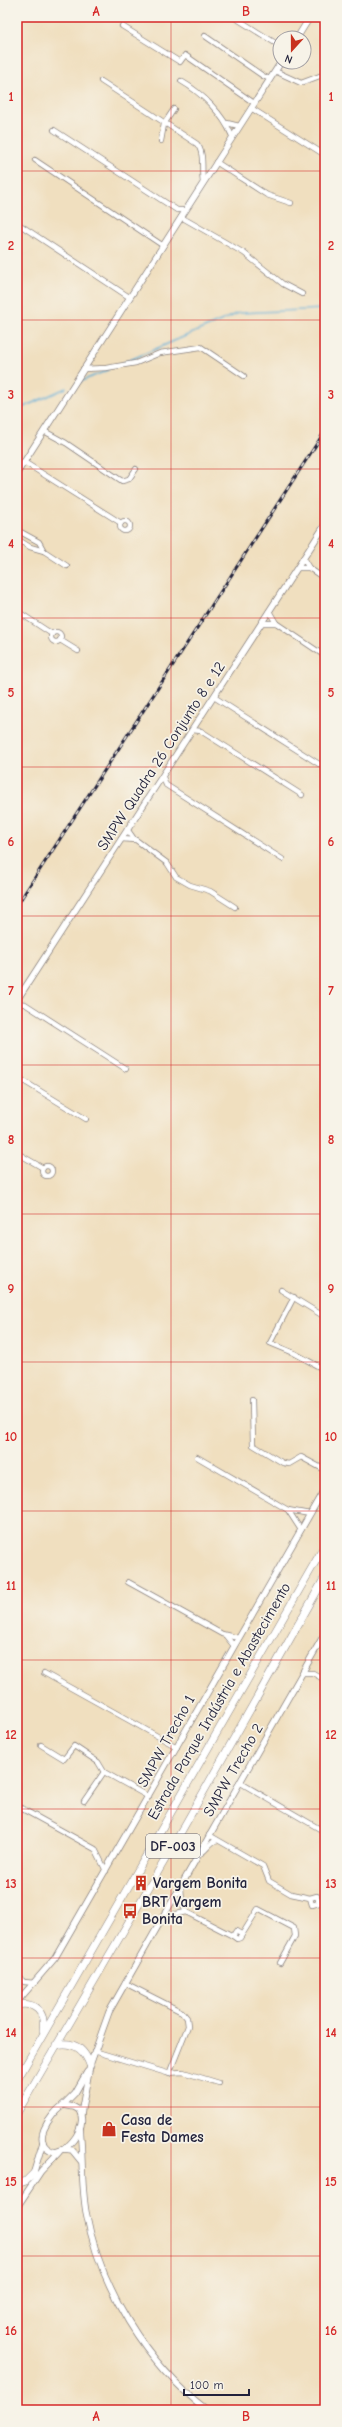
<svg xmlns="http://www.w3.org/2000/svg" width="342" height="2427" viewBox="0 0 342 2427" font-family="'Comic Neue',sans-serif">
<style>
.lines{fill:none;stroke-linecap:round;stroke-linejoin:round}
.stream{stroke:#5aacd5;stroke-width:1.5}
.minor-casing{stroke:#89807d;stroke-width:6}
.tertiary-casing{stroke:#89807d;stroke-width:7}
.trunk-casing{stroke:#89807d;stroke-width:8}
.minor{stroke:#fff;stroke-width:4.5}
.tertiary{stroke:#fff;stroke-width:5.5}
.trunk{stroke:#fff;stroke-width:7}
.rail-casing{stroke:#22223b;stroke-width:3}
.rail{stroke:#f7f3e8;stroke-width:1.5;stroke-dasharray:4.5;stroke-linecap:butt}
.grid{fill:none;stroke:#d62828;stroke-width:1;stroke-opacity:0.55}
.labels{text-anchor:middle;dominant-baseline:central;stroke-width:3.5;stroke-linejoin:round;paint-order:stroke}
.shield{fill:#f7f3e8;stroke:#62616f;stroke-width:1}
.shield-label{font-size:14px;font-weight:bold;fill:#22223b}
.street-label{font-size:15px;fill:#22223b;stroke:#f7f3e8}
.poi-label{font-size:15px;font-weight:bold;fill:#22223b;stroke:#f7f3e8;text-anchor:start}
.neatline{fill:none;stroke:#d62828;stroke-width:1.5}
.grid-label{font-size:13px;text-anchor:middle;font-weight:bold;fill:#d62828}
</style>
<rect width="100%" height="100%" fill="#f7f3e8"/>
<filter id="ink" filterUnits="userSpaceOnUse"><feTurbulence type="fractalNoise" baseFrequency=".025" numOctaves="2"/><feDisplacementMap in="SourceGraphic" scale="8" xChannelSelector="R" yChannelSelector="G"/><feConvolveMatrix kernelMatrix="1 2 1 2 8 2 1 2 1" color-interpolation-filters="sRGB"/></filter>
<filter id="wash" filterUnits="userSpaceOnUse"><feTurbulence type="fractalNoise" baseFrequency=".012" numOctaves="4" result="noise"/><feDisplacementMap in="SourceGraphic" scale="16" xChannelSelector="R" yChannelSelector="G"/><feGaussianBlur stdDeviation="0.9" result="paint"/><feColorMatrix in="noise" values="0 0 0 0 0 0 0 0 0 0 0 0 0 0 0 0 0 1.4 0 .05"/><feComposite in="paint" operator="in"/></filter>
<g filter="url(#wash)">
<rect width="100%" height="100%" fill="#f0dfbf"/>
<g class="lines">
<g class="stream">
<path d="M123,363l116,-50 86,-4"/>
<path d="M77,383l31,-13"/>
<path d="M17,410l49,-22"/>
</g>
</g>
</g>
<g filter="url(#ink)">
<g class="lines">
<g class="minor-casing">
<g id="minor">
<path d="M234,17l46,29"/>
<path d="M122,26l58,36 5,-7 69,48"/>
<path d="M205,36l58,40 7,3"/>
<path d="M275,71l26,12 24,-9"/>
<path d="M101,81l96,63c8,9 4,27 6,38"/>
<path d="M181,81c21,12 42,33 51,55"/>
<path d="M251,108l74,47"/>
<path d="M227,123l12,3"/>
<path d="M54,130l123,80h8"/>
<path d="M161,141l3,-17 10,-15"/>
<path d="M35,160l127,85"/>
<path d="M216,162l51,33 24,8"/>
<path d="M181,217l63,36 39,31 19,10"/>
<path d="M17,223l112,74"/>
<path d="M83,369l23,-1 30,-5 24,-10 41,-6 43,29"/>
<path d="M44,431l22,12 56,38 7,-2 7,-10"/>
<path d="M24,462l97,61"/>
<circle cx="125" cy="526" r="5"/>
<path d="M17,530l22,12 5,9"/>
<path d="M17,539l13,8 14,4 23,15"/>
<path d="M303,558l6,10 16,11"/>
<path d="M297,568h12"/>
<path d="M17,611l35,23"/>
<path d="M269,611l7,12 49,33"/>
<path d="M261,623h15"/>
<circle cx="56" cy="637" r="5"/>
<path d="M60,640l18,11"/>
<path d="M214,697l105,67 6,1"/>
<path d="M192,730l9,1 101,64"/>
<path d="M163,777l3,8 116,74"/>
<path d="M127,829l7,10"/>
<path d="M121,839l15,1 31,23 9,14 14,8 20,6 25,16"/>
<path d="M17,1003l8,1 101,65"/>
<path d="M17,1077l69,42"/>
<path d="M17,1153l26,15"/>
<circle cx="47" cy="1171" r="5"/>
<path d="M281,1290l44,27"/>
<path d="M294,1297l-24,46 24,10 31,17"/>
<path d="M252,1400l1,45 30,18 6,1 12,-7 24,13"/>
<path d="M197,1457l91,53 22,4"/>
<path d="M288,1510l13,20"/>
<path d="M128,1582l94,52 16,4"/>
<path d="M226,1636l8,10"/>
<path d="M44,1673l133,74"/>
<path d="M302,1673h11l12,7"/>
<path d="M41,1745l23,14 10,-13 24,16 6,10 45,25"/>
<path d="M239,1782l86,50"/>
<path d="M84,1801l20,-29"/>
<path d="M17,1806l78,43 11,22"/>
<path d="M209,1835l54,31 6,15 22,13 19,4 7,-2 2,7 -7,2 -2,-7"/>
<path d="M197,1855c9,-2 11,-12 20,-15"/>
<path d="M181,1886l1,17 4,9 47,24"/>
<path d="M162,1917l24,-5"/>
<path d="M241,1934l-5,-3 -3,5 4,3 3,-1 18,-29 36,19 1,8 -15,27"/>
<path d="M17,1975l7,7 11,1"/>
<path d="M125,1983l57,29 5,6 1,8 -19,48"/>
<path d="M94,2051l73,22 16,-1 36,11"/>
</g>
</g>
<g class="tertiary-casing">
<g id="tertiary">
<path d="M297,38l13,-21"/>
<path d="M17,473l264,-411"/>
<path d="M17,1000l308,-475"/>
<path d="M17,2002l38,-44 270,-470"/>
<path d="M63,2105l12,-12 12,-21"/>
<path d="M81,2114l9,-49 19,-53 216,-379"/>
<path d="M80,2127c3,28 1,56 6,85 14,76 60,151 121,198"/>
<path d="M64,2149c11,-8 23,-25 15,-39l-5,-3 -11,-2c-13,10 -35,39 -8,47l9,-3 8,1 9,11"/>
<path d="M33,2175l10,-33"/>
<path d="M17,2207l24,-36 18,-19"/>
</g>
</g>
<g class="trunk-casing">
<g id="trunk">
<path d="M17,2005c18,-4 29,8 26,25"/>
<path d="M56,2045c17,-4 28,3 34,20"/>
<path d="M17,2080l308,-535"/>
<path d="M17,2113l156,-267 152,-269"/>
<path d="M17,2184l9,-3 8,-8"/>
</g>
</g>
<use href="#minor" class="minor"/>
<use href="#tertiary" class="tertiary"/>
<use href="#trunk" class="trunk"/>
<g class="rail-casing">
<g id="rail">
<path d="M17,905l308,-474"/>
<path d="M17,2407l9,3"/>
</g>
</g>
<use href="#rail" class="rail"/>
</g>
</g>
<path class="grid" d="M171,17v2393M17,171h308M17,320h308M17,469h308M17,618h308M17,767h308M17,916h308M17,1065h308M17,1214h308M17,1362h308M17,1511h308M17,1660h308M17,1809h308M17,1958h308M17,2107h308M17,2256h308"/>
<defs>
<g id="building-bare" transform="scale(1.2)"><path d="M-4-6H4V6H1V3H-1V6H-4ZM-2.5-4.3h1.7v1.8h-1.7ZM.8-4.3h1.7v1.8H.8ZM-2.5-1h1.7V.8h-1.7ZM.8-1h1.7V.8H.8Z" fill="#c8321e" stroke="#f7f3e8" stroke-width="2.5" paint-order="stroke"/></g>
<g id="bus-bare" transform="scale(1.2)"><path d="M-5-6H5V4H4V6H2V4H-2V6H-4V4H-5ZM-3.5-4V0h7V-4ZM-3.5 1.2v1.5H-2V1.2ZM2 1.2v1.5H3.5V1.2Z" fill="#c8321e" stroke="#f7f3e8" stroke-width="2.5" paint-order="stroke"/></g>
<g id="shop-bare" transform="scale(1.2)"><path d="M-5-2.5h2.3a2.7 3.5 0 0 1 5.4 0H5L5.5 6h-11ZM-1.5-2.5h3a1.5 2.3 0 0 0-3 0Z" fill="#c8321e" stroke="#f7f3e8" stroke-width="2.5" paint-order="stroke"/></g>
</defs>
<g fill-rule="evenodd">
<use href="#building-bare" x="141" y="1883"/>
<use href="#bus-bare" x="130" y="1911"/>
<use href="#shop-bare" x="109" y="2129"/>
</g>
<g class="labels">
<rect class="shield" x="146" y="1834" width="54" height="24" rx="3"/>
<g class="shield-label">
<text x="173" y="1846">DF-003</text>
</g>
<g class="street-label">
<text transform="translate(161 756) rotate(-57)">SMPW Quadra 26 Conjunto 8 e 12</text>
<text transform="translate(219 1701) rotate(-60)">Estrada Parque Indústria e Abastecimento</text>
<text transform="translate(166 1741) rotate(-61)">SMPW Trecho 1</text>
<text transform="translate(233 1770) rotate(-60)">SMPW Trecho 2</text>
</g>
<g class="poi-label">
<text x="153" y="1883">Vargem Bonita</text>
<text x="142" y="1902">BRT Vargem<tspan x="142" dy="17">Bonita</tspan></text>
<text x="121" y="2120">Casa de<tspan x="121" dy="17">Festa Dames</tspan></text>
</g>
</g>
<rect width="342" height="2427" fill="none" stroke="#f7f3e8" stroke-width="44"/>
<g transform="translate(292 50) rotate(201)"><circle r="19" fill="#f7f3e8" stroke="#a29fa3"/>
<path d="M0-3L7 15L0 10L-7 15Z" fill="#c8321e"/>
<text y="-6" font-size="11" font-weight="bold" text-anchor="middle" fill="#22223b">N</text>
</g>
<path d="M184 2389v6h65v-6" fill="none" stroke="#22223b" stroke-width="2"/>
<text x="190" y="2389" font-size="12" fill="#22223b" stroke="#f7f3e8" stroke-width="3" paint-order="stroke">100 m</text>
<rect x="22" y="22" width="298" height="2383" class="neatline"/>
<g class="grid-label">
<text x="96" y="16">A</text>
<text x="246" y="16">B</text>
<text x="11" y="101">1</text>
<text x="331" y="101">1</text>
<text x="11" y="250">2</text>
<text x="331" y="250">2</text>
<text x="11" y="399">3</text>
<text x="331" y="399">3</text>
<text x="11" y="548">4</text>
<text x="331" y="548">4</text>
<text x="11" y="697">5</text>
<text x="331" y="697">5</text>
<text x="11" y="846">6</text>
<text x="331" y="846">6</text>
<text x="11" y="995">7</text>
<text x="331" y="995">7</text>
<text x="11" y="1144">8</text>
<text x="331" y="1144">8</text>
<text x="11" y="1293">9</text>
<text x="331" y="1293">9</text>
<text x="11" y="1441">10</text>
<text x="331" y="1441">10</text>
<text x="11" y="1590">11</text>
<text x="331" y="1590">11</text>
<text x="11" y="1739">12</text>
<text x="331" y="1739">12</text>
<text x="11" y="1888">13</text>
<text x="331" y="1888">13</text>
<text x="11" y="2037">14</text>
<text x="331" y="2037">14</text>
<text x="11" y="2186">15</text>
<text x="331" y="2186">15</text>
<text x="11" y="2335">16</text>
<text x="331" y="2335">16</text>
<text x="96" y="2421">A</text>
<text x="246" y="2421">B</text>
</g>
</svg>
